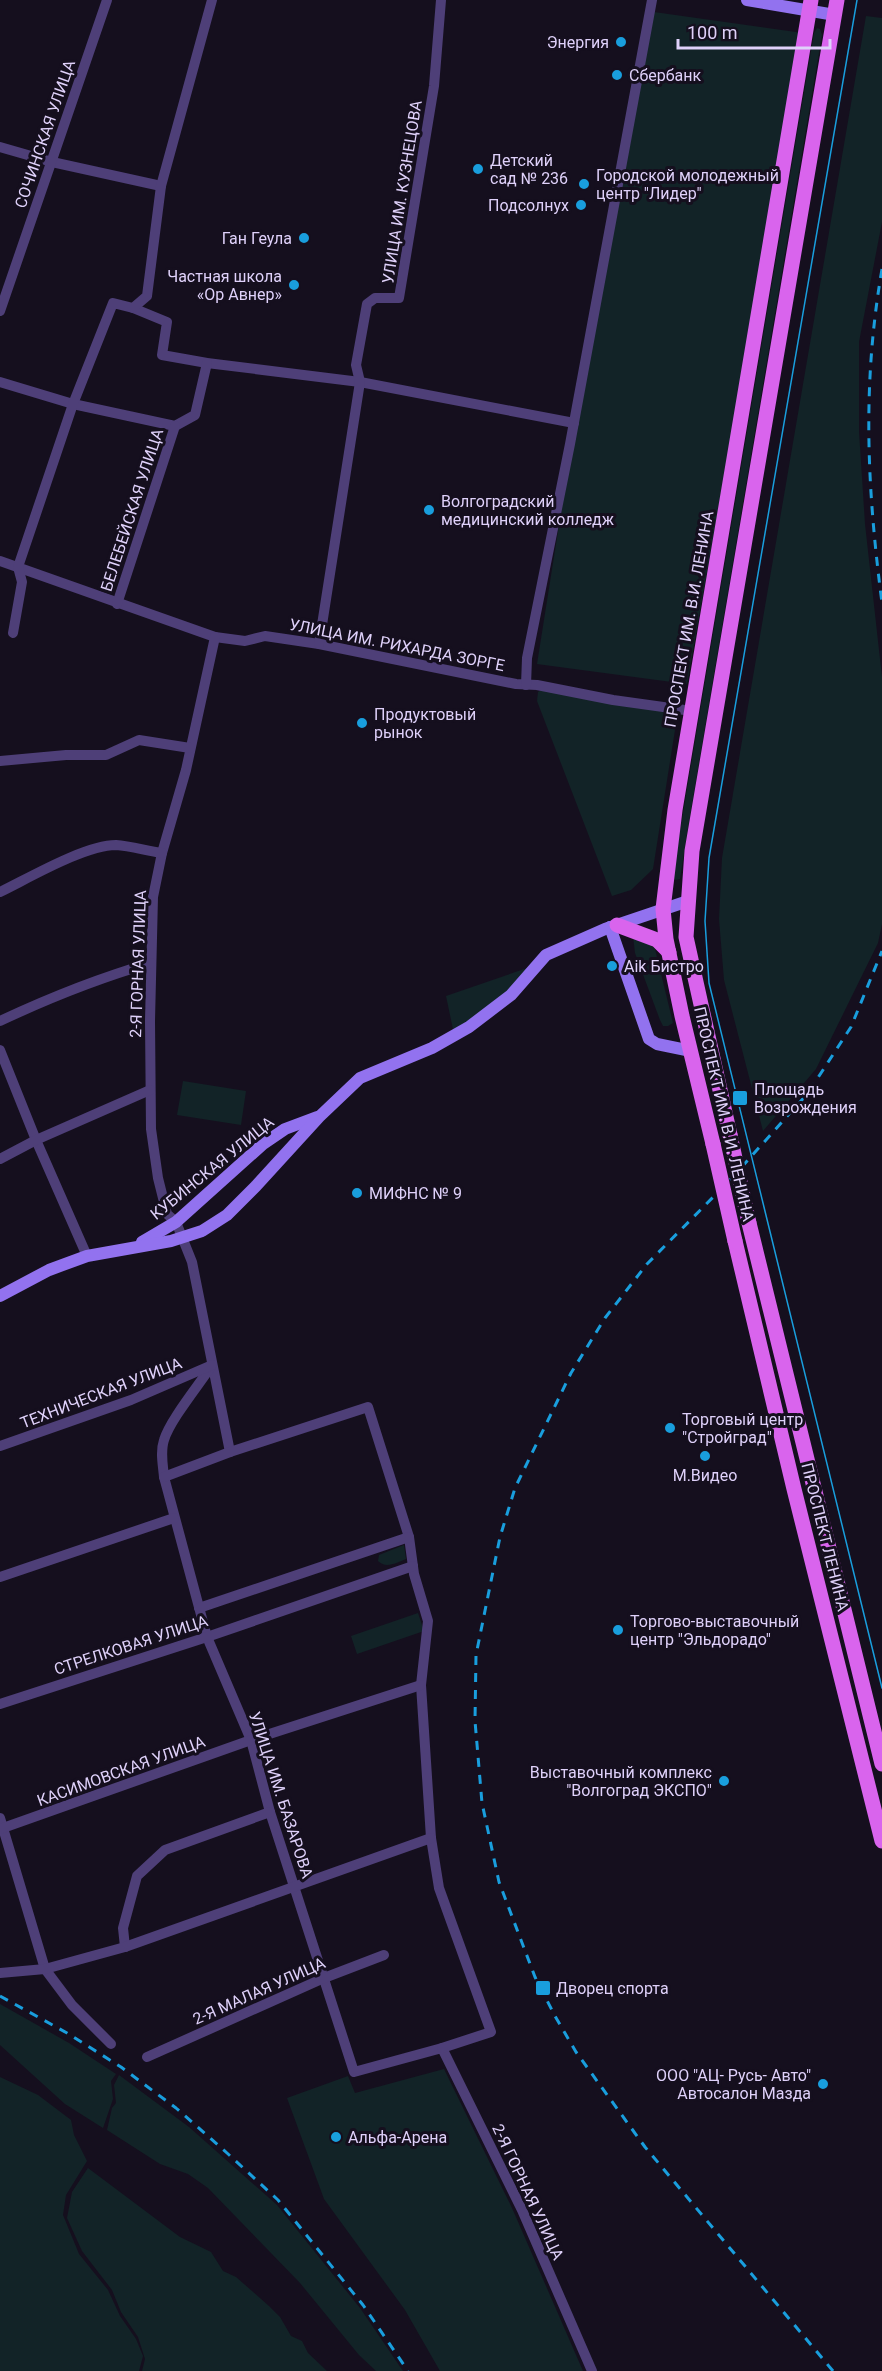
<svg xmlns="http://www.w3.org/2000/svg" width="882" height="2371" viewBox="0 0 882 2371" font-family="Roboto,sans-serif">
<style>
.green{fill:#122327}
.lines{fill:none;stroke-linecap:round;stroke-linejoin:round}
.street{stroke:#4e3f78;stroke-width:10}
.secondary{stroke:#9272ef;stroke-width:12}
.primary{stroke:#d964ed;stroke-width:15}
.tram{stroke:#199edd;stroke-width:1.5}
.rail{stroke:#199edd;stroke-width:3;stroke-dasharray:9 8;stroke-linecap:butt}
.primary-bridge{stroke:#d964ed;stroke-width:15}
.poi-dot{fill:#199edd;stroke:#150f1e;stroke-width:2}
.labels{text-anchor:middle;dominant-baseline:central;stroke-width:6;stroke-linejoin:round;paint-order:stroke}
.poi-label{font-size:16px;fill:#dfd1fa;stroke:#150f1e;text-anchor:start}
.street-label{font-size:16px;fill:#dfd1fa;stroke:#150f1e}
</style>
<rect width="100%" height="100%" fill="#150f1e"/>
<g class="green">
<path d="M654,12l149,21 -116,651 -150,-20 38,-240z"/>
<path d="M866,16l16,2v204l-23,120v89l6,93 17,153v247l-4,19 -62,126 -53,62 -39,-151 -5,-61 3,-61z"/>
<path d="M817,28l3,1 2,6 -135,799 -7,45 -4,1 -3,-1v-7l141,-839z"/>
<path d="M547,686l131,25 -25,158 -22,21 -19,6 -75,-195 1,-9z"/>
<path d="M633,936l13,5 9,8 18,74 -5,3h-5l-3,-6 -25,-67z"/>
<path d="M533,966l-22,27 -57,41 -8,-38z"/>
<path d="M183,1081l63,10 -5,34 -64,-10z"/>
<path d="M404,1545l2,14c-10,4 -20,10 -28,2l1,-6z"/>
<path d="M418,1613l6,18 -67,23 -6,-18z"/>
<path d="M0,2004l69,39 47,31 -5,7 2,18 -10,29 -38,-24 -65,-59z"/>
<path d="M444,2069l68,139 71,163h-143l-35,-61 -81,-111 -37,-101 61,-22 7,17z"/>
<path d="M119,2075l70,52 88,78 83,103 43,63h-27l-17,-16 -59,-72 -92,-95 -20,-14 -28,-10 -53,-34 5,-22 4,-5 -2,-18z"/>
<path d="M0,2077l38,18 33,25 3,15 13,26 -21,34 -3,20 16,39 29,36 12,26 16,23 7,17 -4,15h-139z"/>
<path d="M88,2168l92,69 31,15 12,19 13,6 33,29 11,11 11,19 11,5 6,12 19,18h-185l3,-12 -7,-22 -17,-25 -9,-22 -30,-39 -15,-33 5,-26z"/>
</g>
<g class="lines">
<g class="street">
<path d="M0,147l52,15 109,24"/>
<path d="M133,308l34,14 -5,33 45,8 153,19 214,41"/>
<path d="M0,311l107,-311"/>
<path d="M0,382l73,22 102,22 20,-11 12,-52"/>
<path d="M0,561l215,76 30,4 20,-5 54,8 197,40 21,1 76,15 79,11"/>
<path d="M117,604l58,-178"/>
<path d="M13,633l9,-51 -4,-15 55,-163 40,-101 20,5 14,-12 14,-110 51,-186"/>
<path d="M215,637l-29,133 -24,83 -9,44 -3,124 1,108 7,49 9,36 9,8 16,40 38,190"/>
<path d="M319,644l41,-262 -4,-17 11,-61 8,-6h24l35,-212 7,-86"/>
<path d="M526,685l1,-27 43,-214 82,-444"/>
<path d="M0,761l66,-6h40l33,-15 51,8"/>
<path d="M0,892c29,-14 85,-47 116,-47 15,1 31,6 46,8"/>
<path d="M0,1021c49,-23 99,-43 151,-58"/>
<path d="M0,1050l36,90 51,116"/>
<path d="M0,1159l36,-19 114,-50"/>
<path d="M212,1365c-13,20 -42,55 -48,75 -4,12 -1,25 0,37l43,160 44,103 19,72 84,260 88,-24 80,162 70,161"/>
<path d="M0,1446l131,-46 81,-35"/>
<path d="M164,1477l66,-25 138,-45 41,130 5,37 14,47 -7,64 10,153 8,50 52,144 -49,16"/>
<path d="M0,1577l174,-59"/>
<path d="M199,1608l210,-71"/>
<path d="M0,1704l207,-67 206,-71"/>
<path d="M0,1818l45,151 27,36 39,39"/>
<path d="M0,1829l251,-89 170,-55"/>
<path d="M125,1947l-2,-19 14,-52 28,-26 105,-38"/>
<path d="M0,1973l45,-4 80,-22 306,-109"/>
<path d="M147,2057l177,-79 60,-23"/>
</g>
<g class="secondary">
<path d="M747,0l88,15"/>
<path d="M610,927l39,112 8,5 34,7"/>
<path d="M142,1242l34,-20 87,-78 22,-15 32,-12"/>
<path d="M0,1296l49,-26 38,-14 84,-15 31,-10 25,-16 29,-29 63,-69 41,-39 72,-30 37,-21 42,-32 35,-40 59,-26 83,-28"/>
</g>
<g class="primary">
<path d="M617,925l40,15 12,12"/>
<path d="M730,1135l-44,-198 6,-86 145,-851"/>
<path d="M713,1144l-31,-128 -16,-77 -3,-30 12,-99 136,-810"/>
<path d="M749,1223l133,541"/>
<path d="M735,1241l59,248 88,352"/>
</g>
<path class="tram" d="M857,0l-148,858 -4,63 4,62 173,705"/>
<g class="rail">
<path d="M882,269c-20,115 -15,219 0,334"/>
<path d="M0,1996l67,37 54,34 55,41 51,45 51,47 85,105 45,66"/>
<path d="M833,2371l-188,-224 -69,-95 -21,-36 -20,-39 -36,-95 -17,-79 -7,-82 1,-66 24,-118 15,-49 56,-115 34,-55 42,-54 84,-85 77,-86 43,-66 31,-76"/>
</g>
<g class="primary-bridge">
<path d="M730,1135l19,88"/>
<path d="M713,1144l22,97"/>
</g>
</g>
<g class="poi-dot">
<circle cx="621" cy="42" r="6"/>
<circle cx="617" cy="75" r="6"/>
<circle cx="478" cy="169" r="6"/>
<circle cx="584" cy="184" r="6"/>
<circle cx="581" cy="205" r="6"/>
<circle cx="304" cy="238" r="6"/>
<circle cx="294" cy="285" r="6"/>
<circle cx="429" cy="510" r="6"/>
<circle cx="362" cy="723" r="6"/>
<circle cx="612" cy="966" r="6"/>
<rect x="732" y="1090" width="16" height="16" rx="3"/>
<circle cx="357" cy="1193" r="6"/>
<circle cx="670" cy="1428" r="6"/>
<circle cx="705" cy="1456" r="6"/>
<circle cx="618" cy="1630" r="6"/>
<circle cx="724" cy="1781" r="6"/>
<rect x="535" y="1980" width="16" height="16" rx="3"/>
<circle cx="823" cy="2084" r="6"/>
<circle cx="336" cy="2137" r="6"/>
</g>
<g class="labels">
<g class="poi-label">
<text x="609" y="42" text-anchor="end">Энергия</text>
<text x="629" y="75">Сбербанк</text>
<text x="490" y="160">Детский<tspan x="490" dy="18">сад № 236</tspan></text>
<text x="596" y="175">Городской молодежный<tspan x="596" dy="18">центр "Лидер"</tspan></text>
<text x="569" y="205" text-anchor="end">Подсолнух</text>
<text x="292" y="238" text-anchor="end">Ган Геула</text>
<text x="282" y="276" text-anchor="end">Частная школа<tspan x="282" dy="18">«Ор Авнер»</tspan></text>
<text x="441" y="501">Волгоградский<tspan x="441" dy="18">медицинский колледж</tspan></text>
<text x="374" y="714">Продуктовый<tspan x="374" dy="18">рынок</tspan></text>
<text x="624" y="966">Aik Бистро</text>
<text x="754" y="1089">Площадь<tspan x="754" dy="18">Возрождения</tspan></text>
<text x="369" y="1193">МИФНС № 9</text>
<text x="682" y="1419">Торговый центр<tspan x="682" dy="18">"Стройград"</tspan></text>
<text x="705" y="1475" text-anchor="middle">М.Видео</text>
<text x="630" y="1621">Торгово-выставочный<tspan x="630" dy="18">центр "Эльдорадо"</tspan></text>
<text x="712" y="1772" text-anchor="end">Выставочный комплекс<tspan x="712" dy="18">"Волгоград ЭКСПО"</tspan></text>
<text x="556" y="1988">Дворец спорта</text>
<text x="811" y="2075" text-anchor="end">ООО "АЦ- Русь- Авто"<tspan x="811" dy="18">Автосалон Мазда</tspan></text>
<text x="348" y="2137">Альфа-Арена</text>
</g>
<g class="street-label">
<text transform="translate(45 134) rotate(-71)">СОЧИНСКАЯ УЛИЦА</text>
<text transform="translate(402 192) rotate(-81)">УЛИЦА ИМ. КУЗНЕЦОВА</text>
<text transform="translate(132 510) rotate(-72)">БЕЛЕБЕЙСКАЯ УЛИЦА</text>
<text transform="translate(689 619) rotate(-80)">ПРОСПЕКТ ИМ. В.И. ЛЕНИНА</text>
<text transform="translate(397 645) rotate(11)">УЛИЦА ИМ. РИХАРДА ЗОРГЕ</text>
<text transform="translate(138 964) rotate(-88)">2-Я ГОРНАЯ УЛИЦА</text>
<text transform="translate(724 1114) rotate(77)">ПРОСПЕКТ ИМ. В.И. ЛЕНИНА</text>
<text transform="translate(212 1168) rotate(-39)">КУБИНСКАЯ УЛИЦА</text>
<text transform="translate(101 1393) rotate(-21)">ТЕХНИЧЕСКАЯ УЛИЦА</text>
<text transform="translate(825 1537) rotate(76)">ПРОСПЕКТ ЛЕНИНА</text>
<text transform="translate(131 1645) rotate(-18)">СТРЕЛКОВАЯ УЛИЦА</text>
<text transform="translate(121 1771) rotate(-20)">КАСИМОВСКАЯ УЛИЦА</text>
<text transform="translate(281 1795) rotate(72)">УЛИЦА ИМ. БАЗАРОВА</text>
<text transform="translate(259 1991) rotate(-24)">2-Я МАЛАЯ УЛИЦА</text>
<text transform="translate(528 2192) rotate(65)">2-Я ГОРНАЯ УЛИЦА</text>
</g>
</g>
<path d="M678 39v9h152v-9" fill="none" stroke="#dfd1fa" stroke-width="3"/>
<text x="687" y="39" font-size="18" fill="#dfd1fa" stroke="#150f1e" stroke-width="4.5" paint-order="stroke">100 m</text>
</svg>
